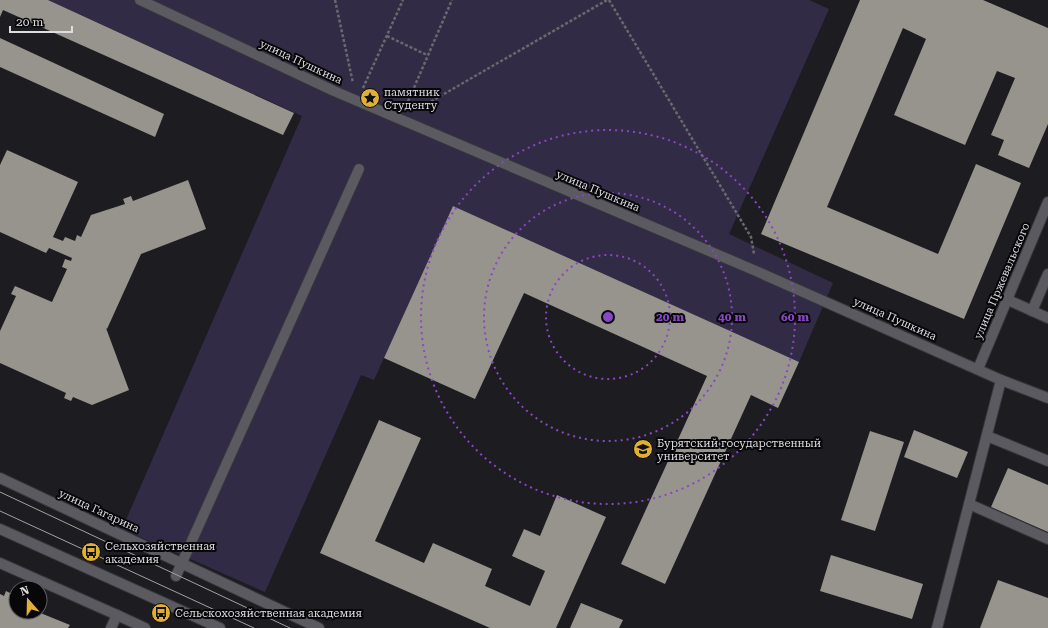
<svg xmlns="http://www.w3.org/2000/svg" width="1048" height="628" viewBox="0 0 1048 628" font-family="'Roboto Serif',serif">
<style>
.green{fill:#322b46}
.building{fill:#97948d}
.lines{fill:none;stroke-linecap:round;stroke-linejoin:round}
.service-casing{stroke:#37363a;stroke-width:12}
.minor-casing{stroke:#37363a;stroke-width:12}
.tertiary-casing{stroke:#37363a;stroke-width:12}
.path{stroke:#69686c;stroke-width:2.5;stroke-dasharray:3 2;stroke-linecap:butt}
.service{stroke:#5b5a60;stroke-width:10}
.minor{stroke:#5b5a60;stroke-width:10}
.tertiary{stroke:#5b5a60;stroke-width:10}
.tram{stroke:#a2a1a5;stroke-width:1}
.ring{fill:none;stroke:#8a46c4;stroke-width:2;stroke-dasharray:2 4}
.labels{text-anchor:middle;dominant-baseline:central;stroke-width:4;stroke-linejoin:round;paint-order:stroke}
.street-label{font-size:11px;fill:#dddce0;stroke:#070709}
.poi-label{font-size:11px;fill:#dddce0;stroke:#070709;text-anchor:start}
.centre{fill:#8a46c4;stroke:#070709;stroke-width:2}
.ring-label{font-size:12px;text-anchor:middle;font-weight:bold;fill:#8a46c4;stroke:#070709;stroke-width:4;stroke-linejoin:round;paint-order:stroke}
</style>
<rect width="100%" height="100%" fill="#1d1c21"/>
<path class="green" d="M48,0h761l20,9 -100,225 104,49 -34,79 -346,-156 -79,174 -13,-5 -96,217 -143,-63 180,-413z"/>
<g class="building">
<path d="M0,0h48l246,113 -11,22 -280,-125 -3,7z"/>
<path d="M860,0h123l65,28v96l-19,44 -31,-13 6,-15 -13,-5 24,-57 -18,-7 -32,74 -71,-30 32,-76 -23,-11 -76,179 111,47 38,-90 45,19 -57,136 -203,-85z"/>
<path d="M0,38l164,76 -9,23 -155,-70z"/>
<path d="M7,150l71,32 -25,55 10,4 2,-4 10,4 2,-6 4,2 10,-22 34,-11 -2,-5 8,-3 2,5 55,-21 18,49 -65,25 -34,75 -1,-1 23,62 -37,15 -19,-8 -2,4 -7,-3 2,-5 -66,-30v-32l16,-35 -5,-2 4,-8 37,16 15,-33 -5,-2 3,-8 6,2 1,-3 -23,-10 -3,5 -46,-21v-67z"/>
<path d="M453,206l346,156 -21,46 -27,-13 -86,189 -44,-20 86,-188 -183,-83 -49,106 -91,-41z"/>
<path d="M379,420l42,18 -46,103 49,22 9,-20 59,26 -7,17 45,20 15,-35 -33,-15 12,-27 16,7 17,-41 49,22 -50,111h-66l-170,-75z"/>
<path d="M914,430l54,22 -11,26 -53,-21z"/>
<path d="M870,431l34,11 -29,89 -34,-11z"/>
<path d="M1008,468l40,17v47l-57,-25z"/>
<path d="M831,555l92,29 -11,35 -92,-28z"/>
<path d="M998,580l50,18v30h-68z"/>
<path d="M6,591l10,5v16h22l32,13 -2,3h-68v-34l4,2z"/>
<path d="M581,603l42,17 -4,8h-49z"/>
</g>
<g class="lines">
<g class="service-casing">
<g id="service">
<path d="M1032,311l16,-37"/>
<path d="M987,436l61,25"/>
<path d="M969,504l79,35"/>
<path d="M0,563l117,52"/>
<path d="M176,576l183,-407"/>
<path d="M937,628l64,-248"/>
</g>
</g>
<g class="minor-casing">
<g id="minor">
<path d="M140,0l194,91 422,180 245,109 47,18"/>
<path d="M1008,300l40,18"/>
<path d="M978,369l70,-167"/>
<path d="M111,628l6,-13 28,13"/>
</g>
</g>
<g class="tertiary-casing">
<g id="tertiary">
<path d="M0,478l319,150"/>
<path d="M0,529l220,99"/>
</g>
</g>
<g class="path">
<path d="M335,0l18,83"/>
<path d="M609,0l142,237 3,17"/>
<path d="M387,36l40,19"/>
<path d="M363,88l40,-88"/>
<path d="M406,106l46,-106"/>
<path d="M418,109l189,-109"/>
</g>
<use href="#service" class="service"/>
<use href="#minor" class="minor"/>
<use href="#tertiary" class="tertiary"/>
<g class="tram">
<path d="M0,492l290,136"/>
<path d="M0,511l254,117"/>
</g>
</g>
<g class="ring">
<circle cx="608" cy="317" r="62"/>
<circle cx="608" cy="317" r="124"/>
<circle cx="608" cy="317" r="187"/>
</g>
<defs>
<g id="sight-disc" transform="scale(1)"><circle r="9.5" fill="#dfb034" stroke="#070709"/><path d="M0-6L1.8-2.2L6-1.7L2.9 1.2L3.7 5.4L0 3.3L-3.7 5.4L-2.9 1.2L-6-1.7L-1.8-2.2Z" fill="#111"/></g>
<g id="university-disc" transform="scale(1)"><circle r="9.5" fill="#dfb034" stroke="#070709"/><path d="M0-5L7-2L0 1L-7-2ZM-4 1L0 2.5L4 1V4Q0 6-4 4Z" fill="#111"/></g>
<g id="bus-disc" transform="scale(1)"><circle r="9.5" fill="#dfb034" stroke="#070709"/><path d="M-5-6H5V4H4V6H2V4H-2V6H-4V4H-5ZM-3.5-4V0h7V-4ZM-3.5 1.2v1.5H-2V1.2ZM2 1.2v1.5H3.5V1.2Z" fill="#111"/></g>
</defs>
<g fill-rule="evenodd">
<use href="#sight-disc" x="370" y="98"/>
<use href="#university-disc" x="643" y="449"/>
<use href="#bus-disc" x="91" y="552"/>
<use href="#bus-disc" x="161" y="613"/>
</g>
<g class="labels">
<g class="street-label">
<text transform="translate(301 62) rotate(25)">улица Пушкина</text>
<text transform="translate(598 191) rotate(23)">улица Пушкина</text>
<text transform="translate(1002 281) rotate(-67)">улица Пржевальского</text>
<text transform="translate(895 319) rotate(24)">улица Пушкина</text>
<text transform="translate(99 511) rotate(25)">улица Гагарина</text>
</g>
<g class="poi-label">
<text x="384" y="92">памятник<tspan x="384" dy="13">Студенту</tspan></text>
<text x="657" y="443">Бурятский государственный<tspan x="657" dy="13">университет</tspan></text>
<text x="105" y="546">Сельхозяйственная<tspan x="105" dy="13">академия</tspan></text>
<text x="175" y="613">Сельскохозяйственная академия</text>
</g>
</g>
<circle cx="608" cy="317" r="6" class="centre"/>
<g class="ring-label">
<text x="670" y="321">20 m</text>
<text x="732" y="321">40 m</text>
<text x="795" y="321">60 m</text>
</g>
<g transform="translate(28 600) rotate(340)"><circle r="19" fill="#070709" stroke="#5d5c5f"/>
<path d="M0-3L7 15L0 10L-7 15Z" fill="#dfb034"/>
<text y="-6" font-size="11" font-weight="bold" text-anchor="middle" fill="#dddce0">N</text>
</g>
<path d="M10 26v6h62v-6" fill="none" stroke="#dddce0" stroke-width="2"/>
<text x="16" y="26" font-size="12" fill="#dddce0" stroke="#070709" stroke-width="3" paint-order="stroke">20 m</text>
</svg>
